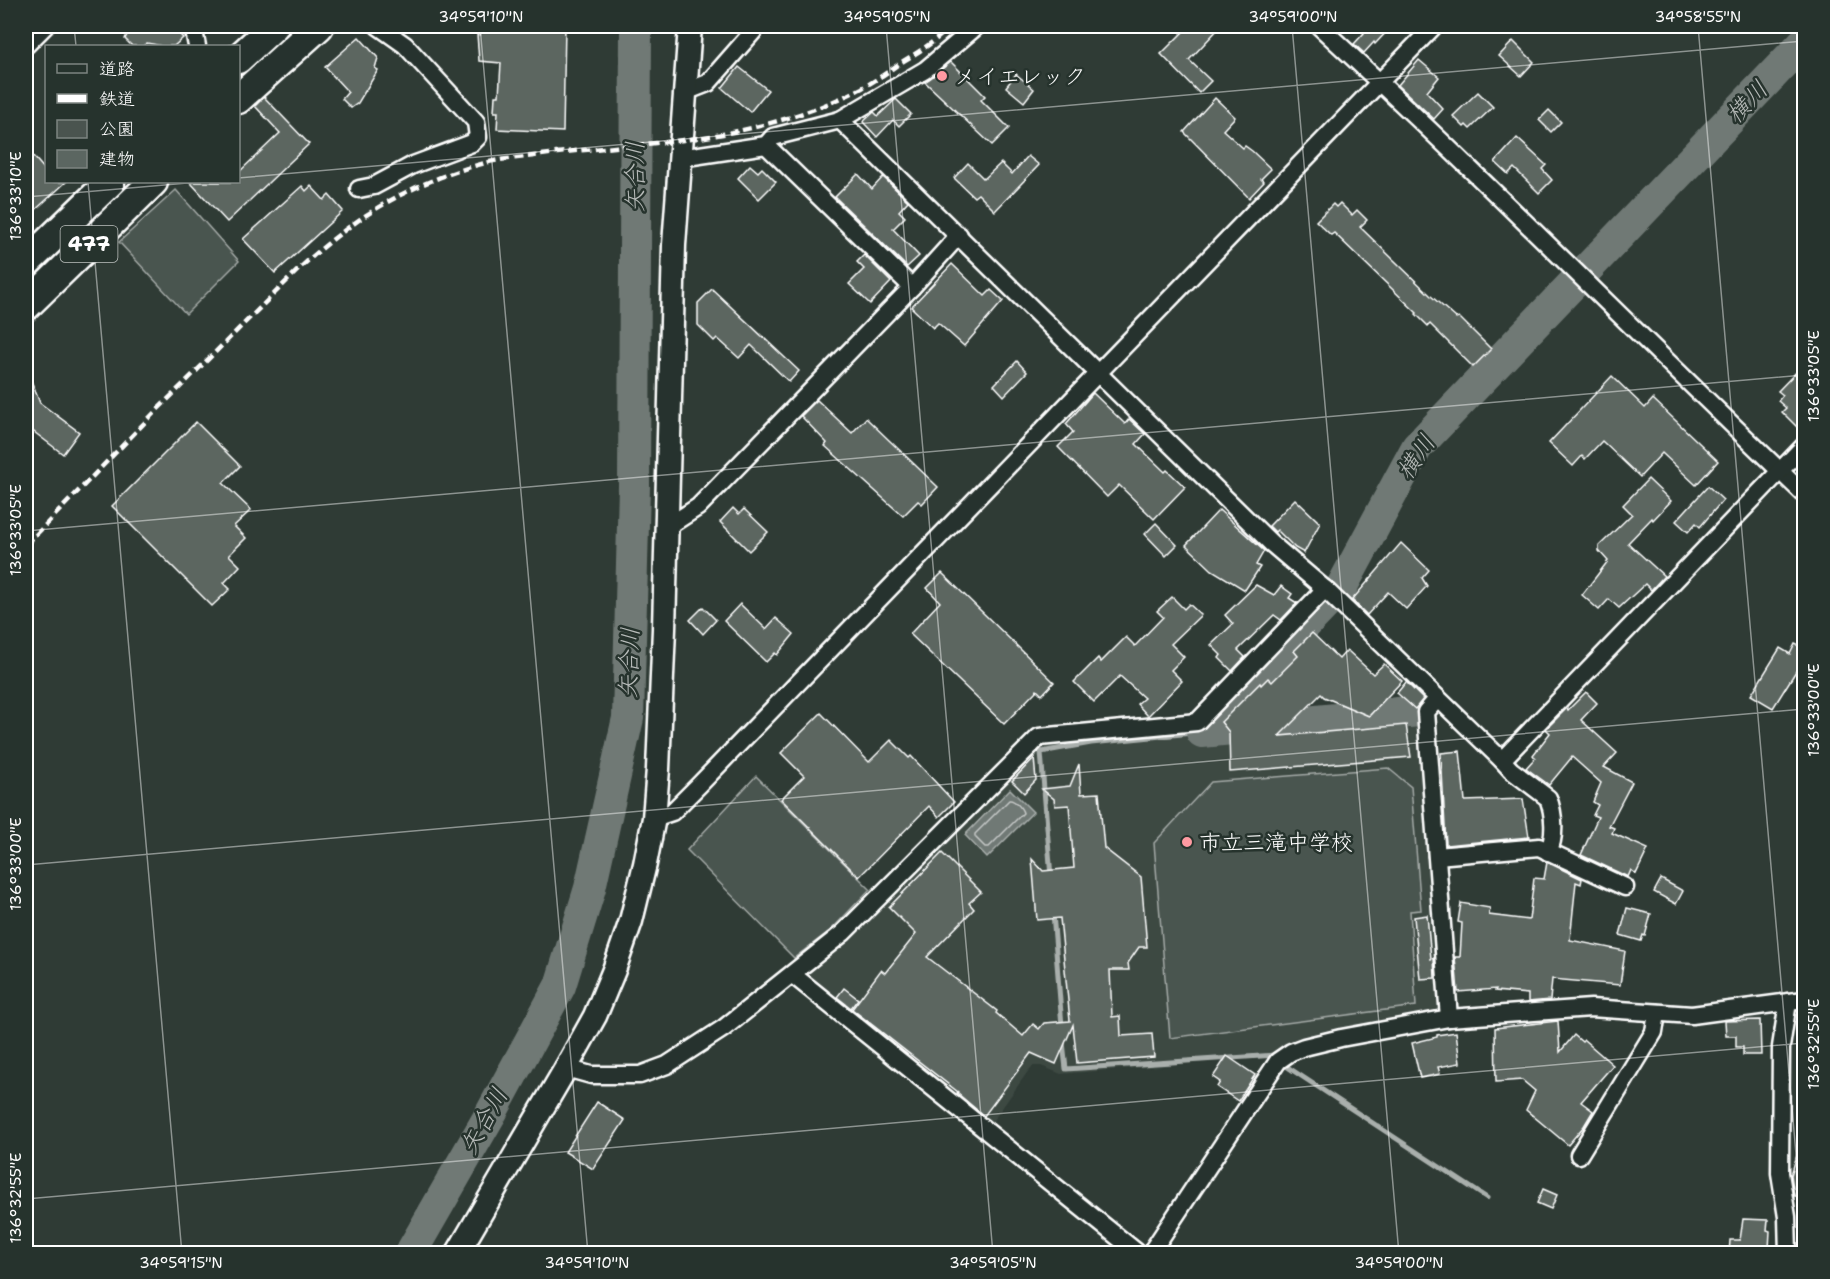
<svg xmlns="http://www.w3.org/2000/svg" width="1830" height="1279" viewBox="0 0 1830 1279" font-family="'Shantell Sans','Klee One',sans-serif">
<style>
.built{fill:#3c4842}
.green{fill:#4a544f;stroke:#a4aaa7;stroke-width:1.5}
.water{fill:#707975;stroke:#a9afac;stroke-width:1.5}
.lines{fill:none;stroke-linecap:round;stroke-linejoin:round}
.shore{stroke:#c6c9c8;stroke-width:1.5}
.stream{stroke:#a9afac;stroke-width:5}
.river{stroke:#707975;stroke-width:32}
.building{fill:#5b6661;stroke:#fff;stroke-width:1.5}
.street-casing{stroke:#fff;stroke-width:21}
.secondary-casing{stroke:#fff;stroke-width:27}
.highway-casing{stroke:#fff;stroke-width:33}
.street{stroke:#26332d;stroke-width:16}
.secondary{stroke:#26332d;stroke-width:22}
.highway{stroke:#26332d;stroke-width:28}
.rail{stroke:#fff;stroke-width:4.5;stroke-dasharray:9 4.5;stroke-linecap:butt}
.ticks{fill:none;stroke:#fff;stroke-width:1.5;stroke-opacity:0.45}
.poi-dot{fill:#ff9aa2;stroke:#26332d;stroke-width:2}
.labels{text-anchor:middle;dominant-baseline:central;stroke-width:5;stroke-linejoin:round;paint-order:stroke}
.shield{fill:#26332d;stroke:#bec2c0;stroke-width:1.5}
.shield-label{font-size:21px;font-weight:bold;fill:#fff}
.poi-label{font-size:22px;fill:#fff;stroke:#26332d;text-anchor:start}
.water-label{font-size:24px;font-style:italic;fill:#b8bcba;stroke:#26332d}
.neatline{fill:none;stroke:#fff;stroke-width:2}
.ticks-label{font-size:15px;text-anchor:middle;fill:#fff}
</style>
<rect width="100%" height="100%" fill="#2f3b35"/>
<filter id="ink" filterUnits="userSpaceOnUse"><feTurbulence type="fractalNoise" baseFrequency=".0167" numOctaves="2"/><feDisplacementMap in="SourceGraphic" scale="12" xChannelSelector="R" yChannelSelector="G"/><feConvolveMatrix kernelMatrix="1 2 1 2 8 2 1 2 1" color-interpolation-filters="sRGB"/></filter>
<g filter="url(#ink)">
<path class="built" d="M1422,723l21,290 -167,44 -215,17 -20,-8h-8l-4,4 -39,55 -184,-150 42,-35 192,-196 158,-15 9,14z"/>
<g class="green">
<path d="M176,190l63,71 -53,53 -67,-72z"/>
<path d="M1388,768l23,19 10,123 -11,1 6,95 -246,32 -16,-195 57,-61z"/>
<path d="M756,776l114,113 -38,40 -38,29 -107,-108z"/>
</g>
<path class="water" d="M1010,789l23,23 -46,46 -22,-23z"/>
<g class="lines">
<path class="shore" d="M1009,800c5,-1 13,8 14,13l-34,34h-4l-10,-10v-3z"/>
<g class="stream">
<path d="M1051,877l-10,-125 50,-9 111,-11"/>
<path d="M1053,913l9,113"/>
<path d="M1063,1042l3,27 210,-14"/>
<path d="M1286,1066l201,132"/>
</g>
<g class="river">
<path d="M1419,711l-217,21 139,-144 76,-141 387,-405"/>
<path d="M410,1254l80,-139 70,-129 30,-98 38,-170 6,-232 2,-460"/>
</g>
</g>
<g class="building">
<path d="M131,26h41l11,12 -9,8h-12l-15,-3 -4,3h-11l-7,-7z"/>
<path d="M481,26h84l-2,106 -66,-3 1,-17h-4l1,-16h4l2,-33 -22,-2 -2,-27 3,1z"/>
<path d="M1189,26h32l-32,34 22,21 -12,12 -38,-39z"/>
<path d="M1355,26h37l-17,18 -1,-2 -10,11 -10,-9 10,-11z"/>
<path d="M359,37l19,21 -3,10 3,2 -20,33 -7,5 -9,-9 6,-7 -23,-25z"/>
<path d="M1513,41l21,21 -13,14 -22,-20z"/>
<path d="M1419,60l20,17 -12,15 16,17 -9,10 -36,-34z"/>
<path d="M951,62l34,34 -4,4 28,28 -17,17 -67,-63z"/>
<path d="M739,67l29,23 -18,22 -28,-24z"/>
<path d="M1016,74l18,15 -10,13 -18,-15z"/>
<path d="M1478,92l15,15 -23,22 -4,-4 -2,2 -11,-11z"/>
<path d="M264,97l45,47 -82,78 -37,-40h48v-9l42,-40 -25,-27z"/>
<path d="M1215,98l20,19 -12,13 20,18 2,-2 7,5 19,18 -10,10 3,3 -15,16 -65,-66z"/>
<path d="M896,99l15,15 -12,12 -6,-6 -16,17 -14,-15 11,-10 4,4z"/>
<path d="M1549,110l12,12 -10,10 -12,-12z"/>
<path d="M1517,138l29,27 -4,4 10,11 -13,13 -25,-25 -6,6 -13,-12z"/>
<path d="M26,148l20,23v11h20l-34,31 -6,-7z"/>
<path d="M1028,156l11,9 -44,46 -17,-17 -4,3 -20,-19 14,-15 16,16 17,-16 11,11z"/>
<path d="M750,165l8,7 4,-4 14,14 -17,17 -21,-21z"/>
<path d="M858,174l14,15 11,-12 25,24 -9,10 6,6 -12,12 26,27 -12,11 -72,-70z"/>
<path d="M302,186l4,5 5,-5 13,14 5,-5 14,16 -68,62 -32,-34z"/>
<path d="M1340,203l12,12 5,-5 10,10 -7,7 71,69 25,22 3,-1 32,32 -18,18 -43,-43 -2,2 -12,-12 1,-1 -83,-80 -3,2 -15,-14 17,-17 3,3z"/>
<path d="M864,255l27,27 -21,22 -21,-20 15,-15 -7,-7z"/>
<path d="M952,264l33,32 6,-6 12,11 -39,45 -26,-23 -5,5 -22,-21z"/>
<path d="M712,289l87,82 -10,11 -38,-37 -12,13 -22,-20 -3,3 -16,-16v-22z"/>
<path d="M1017,361l10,11 -23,24 -10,-11z"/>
<path d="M1804,364v70l-22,-22 4,-4 -8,-7 5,-6 -5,-4z"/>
<path d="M26,368l14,35 39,29 -16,22 -37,-28z"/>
<path d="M1612,376l33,32 8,-9 65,62 -22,24 -34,-32 -22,24 -38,-36 -17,18 -3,-3 -9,10 -24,-23z"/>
<path d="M1093,393l32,31 4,-5 16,15 -9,10 29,28 2,-2 18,17 -31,32 -35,-34 -12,12 -49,-50 15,-15 -7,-8z"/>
<path d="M817,400l35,33 14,-15 72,69 -16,17 -4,-3 -15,15 -78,-70 2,-3 -26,-27z"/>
<path d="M196,422l44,44 -17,17 28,27 -17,16 12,12 -17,17 11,11 -16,17 6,6 -18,17 -100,-100z"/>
<path d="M1648,479l23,22 -18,19 -1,-2 -24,25 36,33 -13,14 -6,-6 -26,24 -10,-9 -10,11 -17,-15 26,-34 -9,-10v-5l33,-32 -9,-9z"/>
<path d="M1708,486l15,14 -23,27 -4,-4 -8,9 -12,-11z"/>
<path d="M1295,499l25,24 -16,30 -9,-5 -18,-18 -2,2 -6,-6z"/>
<path d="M733,508l6,6 5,-5 24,23 -19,19 -29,-29z"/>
<path d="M1219,510l45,41 -8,14 4,2 -15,23 -33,-20 -26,-25z"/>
<path d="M1156,523l21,22 -11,11 -21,-22z"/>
<path d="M1401,543l28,27 -7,8 5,8 -21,23 -18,-17 -21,23 -15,-15z"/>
<path d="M942,573l112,109 -12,13 -5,-5 -33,34 -94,-90 30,-32 -13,-14z"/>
<path d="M1256,585l18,10 7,-9 11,8 -3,4 8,5 -16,17 -7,-5 -36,35 7,7 -13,14 -13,-13 2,-3 -10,-10 22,-21 -8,-9z"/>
<path d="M1172,597l12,12 5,-5 12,11 -30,29 13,13 -13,13 11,11 -34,35 -11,-12 7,-6 -24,-22 -26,26 -20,-20 24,-24 3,4 25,-25 9,9 28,-29 -6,-6z"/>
<path d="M740,604l26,25 10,-11 18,16 -17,21 -2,-2 -9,9 -42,-41z"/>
<path d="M703,607l13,13 -13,14 -13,-14z"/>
<path d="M1312,633l27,26 8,-9 26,24 11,-10 18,17 -33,35 -45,-19 -3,-3 -42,42 127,-11 5,32 -181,15 -1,-40 -8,-10 39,-39 1,2 7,-7 4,4 26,-26 -4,-5z"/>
<path d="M1795,644l9,4v27l-8,-4 -23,37 -22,-13 29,-47 10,6z"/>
<path d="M1406,682l17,17 -8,10 -18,-16z"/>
<path d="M1586,692l11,11 -16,17 36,33 -13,14 28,15 -23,44 5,2 -2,5 36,16 -12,25 -5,-4 -3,7 -47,-22 17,-38 -5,-2 5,-10 -5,-3 8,-19 -29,-26 -23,28 -23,-17 9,-10 -2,-3 17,-22 -4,-4 21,-21 1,2z"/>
<path d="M821,713l48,49 22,-22 18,18 2,-2 43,46 -15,15 -10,-11 -70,71 -78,-78 23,-23 -23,-23z"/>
<path d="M1460,751l5,50 58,-2 6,38 -83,8 -5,-92z"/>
<path d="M1034,758l2,22 -12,13 -12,-12z"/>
<path d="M1079,764l2,30 18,-1 5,55 37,29 6,70h-8l-11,16 1,7h-19l2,47 8,-1 1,20 31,-2 2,23 -77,6 -4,-38 -17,39 -25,-11 -47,63 -27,-23 1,-1 -106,-83 29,-39 4,3 31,-39 -27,-27 53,-54 39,39 -12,11 5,6 -47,48 70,54 -1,2 27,23 10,-12 6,5 5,-6 26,-2 -10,-103 -23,2 -5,-61 11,12 31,-3 -5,-63 -14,1 -1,-7 -12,-10 28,-3z"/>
<path d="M1547,862l35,17 -1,5 -5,-2 -6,58 55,11 -5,34 -68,-6 -2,21 -22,2v-8l-33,-3 1,-2 -38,3 -3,-35h5l2,-34 -4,-1 3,-19 29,5 -1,7 40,5 5,-42 10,1z"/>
<path d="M1661,879l22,12 -7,13 -22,-12z"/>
<path d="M1627,908l24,6 -6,22 -2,-1 -2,6 -21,-6z"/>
<path d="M1427,915l4,44 3,-1 1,20 -15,1 -6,-62z"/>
<path d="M844,988l14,11 -7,9 -14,-11z"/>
<path d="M1760,1020l1,35h-18v-8h-7v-11h-10l-1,-15z"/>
<path d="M1558,1021l2,31 14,-17 8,7 2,-2 29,25 -32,37 12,9 -9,15 -16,19 -42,-35 9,-19 -13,-11 -26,2 -1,-54z"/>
<path d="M1456,1032l4,31 -22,4 2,7 -20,4 -8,-35 25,-6v-2z"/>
<path d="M1227,1056l28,19 -17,26 -21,-14 3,-5 -7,-5z"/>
<path d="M597,1102l28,18 -32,49 -28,-17z"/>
<path d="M1801,1142l3,1v53h-10l-3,-21z"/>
<path d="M1543,1189l14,6 -6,14 -14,-6z"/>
<path d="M1743,1219l25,1 -1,10 3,1 -1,18 -14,-1 -1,6h-25l1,-14h10z"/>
</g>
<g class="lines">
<g class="street-casing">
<g id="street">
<path d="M193,26l4,20"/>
<path d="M1319,26c165,152 323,313 485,468"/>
<path d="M26,45l19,-19"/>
<path d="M685,92l23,-9 50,-57"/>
<path d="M840,120l85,-50 52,-44"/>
<path d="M766,145l146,142"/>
<path d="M680,158l86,-13 7,-8 67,-17 432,424 54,46 176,170 302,-314"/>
<path d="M359,189l15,-3 39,-21 59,-22 6,-6 -2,-15 -71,-77 -27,-19"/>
<path d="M667,527l31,-20 214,-220 47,-52"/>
<path d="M1437,699l-11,13 23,306"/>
<path d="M1502,760l9,10 37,28c6,15 8,39 0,54"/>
<path d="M654,818l18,-6 27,-27 735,-759"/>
<path d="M1437,856l102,-9 86,40"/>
<path d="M793,975l346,279"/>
<path d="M566,1068l25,7h49l27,-10 57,-37 119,-95 196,-196 158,-15 128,-133"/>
<path d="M1579,1155l75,-123 3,-19"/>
<path d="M1150,1254l128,-193 13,-9 13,-5 37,-9 108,-20 142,-10 101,7 112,-15"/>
<path d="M1788,1254l-1,-37 -7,-44 1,-126 7,-45"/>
</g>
</g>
<g class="secondary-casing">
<path id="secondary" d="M457,1254l109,-186 29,-52 19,-46 17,-49 14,-57 9,-46 4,-49 6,-140 10,-384 16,-219"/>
</g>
<g class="highway-casing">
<g id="highway">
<path d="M238,59l36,-33"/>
<path d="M238,99l81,-73"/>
<path d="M26,263l84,-81"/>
<path d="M26,306l127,-124"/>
</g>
</g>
<use href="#street" class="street"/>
<use href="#secondary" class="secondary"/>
<use href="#highway" class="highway"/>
<path class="rail" d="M26,545l127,-131 148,-147c56,-52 109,-84 184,-104 15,-4 33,-5 49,-7 50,-7 100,-10 149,-16 60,-7 125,-24 179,-52 13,-7 26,-16 38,-25 19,-11 36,-22 51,-37"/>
</g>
</g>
<path class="ticks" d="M74,26l2,20M480,26l108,1228M886,26l107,1228M1292,26l107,1228M1698,26l106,1220M238,178l1566,-137M88,182l94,1072M26,197l173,-15M26,531l1778,-156M26,865l1778,-156M26,1199l1778,-156"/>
<g class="poi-dot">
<circle cx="942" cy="76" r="6"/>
<circle cx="1187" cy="842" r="6"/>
</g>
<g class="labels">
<rect class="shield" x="60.5" y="226" width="57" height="36" rx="4.5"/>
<g class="shield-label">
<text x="89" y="244">477</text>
</g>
<g class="poi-label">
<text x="954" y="76">メイエレック</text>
<text x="1199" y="842">市立三滝中学校</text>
</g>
<g class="water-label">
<text transform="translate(1747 102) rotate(-46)">横川</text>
<text transform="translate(635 177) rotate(-90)">矢合川</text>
<text transform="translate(1416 457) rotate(-56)">横川</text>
<text transform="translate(629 663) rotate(-88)">矢合川</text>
<text transform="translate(484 1121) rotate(-61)">矢合川</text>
</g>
</g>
<rect width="1830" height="1279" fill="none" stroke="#26332d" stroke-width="66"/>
<rect x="45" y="45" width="195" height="138" fill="#26332d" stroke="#7d8581" stroke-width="1.5"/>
<rect x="57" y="64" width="30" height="9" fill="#26332d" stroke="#7d8581" stroke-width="1.5"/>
<text x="99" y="75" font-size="18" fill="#ffffff">道路</text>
<rect x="57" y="94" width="30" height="9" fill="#ffffff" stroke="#7d8581" stroke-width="1.5"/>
<text x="99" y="105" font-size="18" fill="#ffffff">鉄道</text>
<rect x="57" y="120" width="30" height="18" fill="#4a544f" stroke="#7d8581" stroke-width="1.5"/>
<text x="99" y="135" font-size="18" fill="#ffffff">公園</text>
<rect x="57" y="150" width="30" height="18" fill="#5b6661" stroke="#7d8581" stroke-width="1.5"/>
<text x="99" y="165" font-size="18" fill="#ffffff">建物</text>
<rect x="33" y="33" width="1764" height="1213" class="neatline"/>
<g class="ticks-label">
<text x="481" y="22">34°59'10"N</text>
<text x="887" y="22">34°59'05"N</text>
<text x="1293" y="22">34°59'00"N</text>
<text x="1698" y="22">34°58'55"N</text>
<text transform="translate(16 196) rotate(-90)" y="5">136°33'10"E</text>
<text transform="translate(1814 376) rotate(-90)" y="5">136°33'05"E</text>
<text transform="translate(16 530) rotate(-90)" y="5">136°33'05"E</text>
<text transform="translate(1814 710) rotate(-90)" y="5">136°33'00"E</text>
<text transform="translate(16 864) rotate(-90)" y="5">136°33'00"E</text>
<text transform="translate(1814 1044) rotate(-90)" y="5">136°32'55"E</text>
<text transform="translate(16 1198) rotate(-90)" y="5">136°32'55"E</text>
<text x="181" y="1268">34°59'15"N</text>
<text x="587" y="1268">34°59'10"N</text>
<text x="993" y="1268">34°59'05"N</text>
<text x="1399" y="1268">34°59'00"N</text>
</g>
</svg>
